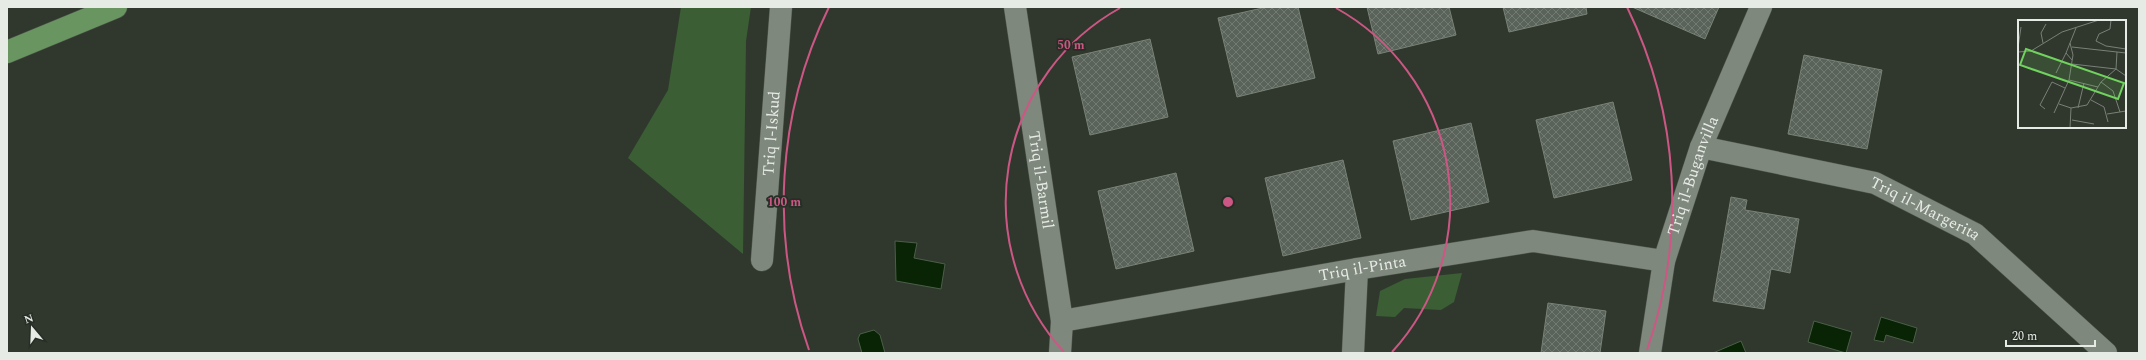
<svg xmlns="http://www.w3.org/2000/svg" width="2146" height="360" viewBox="0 0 2146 360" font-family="Spectral,serif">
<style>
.grass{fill:#3b5e35}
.water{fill:#092305;stroke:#4b5f48}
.building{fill:url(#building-cross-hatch);stroke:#798277}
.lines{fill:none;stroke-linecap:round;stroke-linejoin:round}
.minor-casing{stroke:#4e544c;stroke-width:23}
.major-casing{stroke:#4e544c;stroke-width:23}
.minor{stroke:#7f887d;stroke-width:22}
.major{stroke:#699561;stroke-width:22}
.ring{fill:none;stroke:#cd5784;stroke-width:2}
.labels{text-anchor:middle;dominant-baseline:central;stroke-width:3.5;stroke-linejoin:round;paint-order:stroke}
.street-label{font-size:16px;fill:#e6ebe5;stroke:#262e25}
.inset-road{fill:none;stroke:#798077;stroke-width:1}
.view{fill:#70d35e;fill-opacity:0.15;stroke:#70d35e;stroke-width:2}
.inset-edge{fill:none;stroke:#e6ebe5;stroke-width:2}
.centre{fill:#cd5784;stroke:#262e25;stroke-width:2}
.ring-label{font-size:12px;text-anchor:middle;font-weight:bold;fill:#cd5784;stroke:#262e25;stroke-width:3.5;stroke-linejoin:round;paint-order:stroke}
</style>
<defs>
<pattern id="building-cross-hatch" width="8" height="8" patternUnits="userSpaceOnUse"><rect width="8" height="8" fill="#5a6359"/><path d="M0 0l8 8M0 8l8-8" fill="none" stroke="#727a71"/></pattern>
</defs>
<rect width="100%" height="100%" fill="#30382e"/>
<g class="grass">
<path d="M681,7h70l-5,34 -3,213 -115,-96 40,-68z"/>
<path d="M1462,273l-8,29 -13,8 -37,-2 -9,9 -19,-1 4,-25 25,-12z"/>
</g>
<g class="water">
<path d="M895,241l22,2 -3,15 31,6 -4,25 -45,-8z"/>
<path d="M1881,317l36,11 -4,15 -27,-8 -2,7 -10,-2z"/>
<path d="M1814,321l38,11 -6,21 -38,-11z"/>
<path d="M874,330l6,5 5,18h-23l-4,-14 2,-5z"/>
<path d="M1741,341l5,12h-33z"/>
</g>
<g class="building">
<path d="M1267,7h31l17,71 -78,19 -19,-79z"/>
<path d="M1367,7h82l7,28 -78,19z"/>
<path d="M1503,7h83l1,7 -78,18z"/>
<path d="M1632,7h87l-14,32z"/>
<path d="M1150,39l18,78 -78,18 -18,-78z"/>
<path d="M1804,55l78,15 -15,79 -79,-15z"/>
<path d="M1613,102l19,78 -78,18 -18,-78z"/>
<path d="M1471,123l18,79 -78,18 -18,-79z"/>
<path d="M1343,160l18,78 -78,18 -18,-78z"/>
<path d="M1176,173l18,78 -78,18 -18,-78z"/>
<path d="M1731,197l16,3 -2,10 54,9 -9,54 -19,-4 -7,40 -51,-8z"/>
<path d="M1548,303l58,8 -6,42h-59z"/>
</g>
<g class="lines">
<g class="minor-casing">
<g id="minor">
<path id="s1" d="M1015,7l47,314 -2,32"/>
<path id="s2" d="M1701,147l174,36 100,51 131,119"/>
<path id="s3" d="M762,260l19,-253"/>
<path id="s4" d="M1062,321l295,-52 176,-28 131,20"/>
<path d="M1353,353l4,-84"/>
<path id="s5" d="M1650,353l14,-92 37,-114 60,-140"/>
</g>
</g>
<g class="major-casing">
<path id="major" d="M7,52l109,-45"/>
</g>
<use href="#minor" class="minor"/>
<use href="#major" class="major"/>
</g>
<g class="ring">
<path d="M1064 352A222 222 0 0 1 1120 8M1336 8A222 222 0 0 1 1392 352"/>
<path d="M809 350A444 444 0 0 1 829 7M1627 7A444 444 0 0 1 1647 350"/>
</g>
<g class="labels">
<g class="street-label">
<text stroke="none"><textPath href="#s3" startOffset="127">Triq l-Iskud</textPath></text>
<text stroke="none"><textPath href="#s5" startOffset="183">Triq il-Buganvilla</textPath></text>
<text stroke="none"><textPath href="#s1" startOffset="175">Triq il-Barmil</textPath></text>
<text stroke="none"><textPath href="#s2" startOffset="234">Triq il-Margerita</textPath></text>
<text stroke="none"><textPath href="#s4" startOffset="305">Triq il-Pinta</textPath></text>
</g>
</g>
<g transform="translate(2018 20)">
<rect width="108" height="108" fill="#30382e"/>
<path class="inset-road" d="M93,0l-1,9 -11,5 -3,7 10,5 20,3M25,23l-2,-10 5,-9M54,27l54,6M0,28l3,-21M0,32l13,-1 31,-19 37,-12M54,40l-6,-7 10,-25M54,44l44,5 10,7M38,53l10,-20M51,60l29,7M83,62l12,9 7,21M73,80l13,7 4,15M41,84l12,4 16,-3 14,-23 15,-13 1,-17M60,88l6,-25M27,89l-5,-4 12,-23 13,6M36,93l15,-33 4,-25 -3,-12M89,94l19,-3M54,100l22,4M52,108l1,-20"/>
<path class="view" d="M8,29l98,34 -6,16 -98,-34z"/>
<rect width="108" height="108" class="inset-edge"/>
</g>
<circle cx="1228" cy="202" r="6" class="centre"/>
<g class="ring-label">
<text x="1071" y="49">50 m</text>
<text x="784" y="206">100 m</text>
</g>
<rect width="2146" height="360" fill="none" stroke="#e6ebe5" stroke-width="16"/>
<g transform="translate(32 328) rotate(341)" stroke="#262e25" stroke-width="3" paint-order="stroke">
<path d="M0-3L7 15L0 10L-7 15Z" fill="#e6ebe5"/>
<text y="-6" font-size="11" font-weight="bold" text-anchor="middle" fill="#e6ebe5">N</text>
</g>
<path d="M2006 340v6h89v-6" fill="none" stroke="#e6ebe5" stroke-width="2"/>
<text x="2012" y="340" font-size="12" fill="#e6ebe5" stroke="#262e25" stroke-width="3" paint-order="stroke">20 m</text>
</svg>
